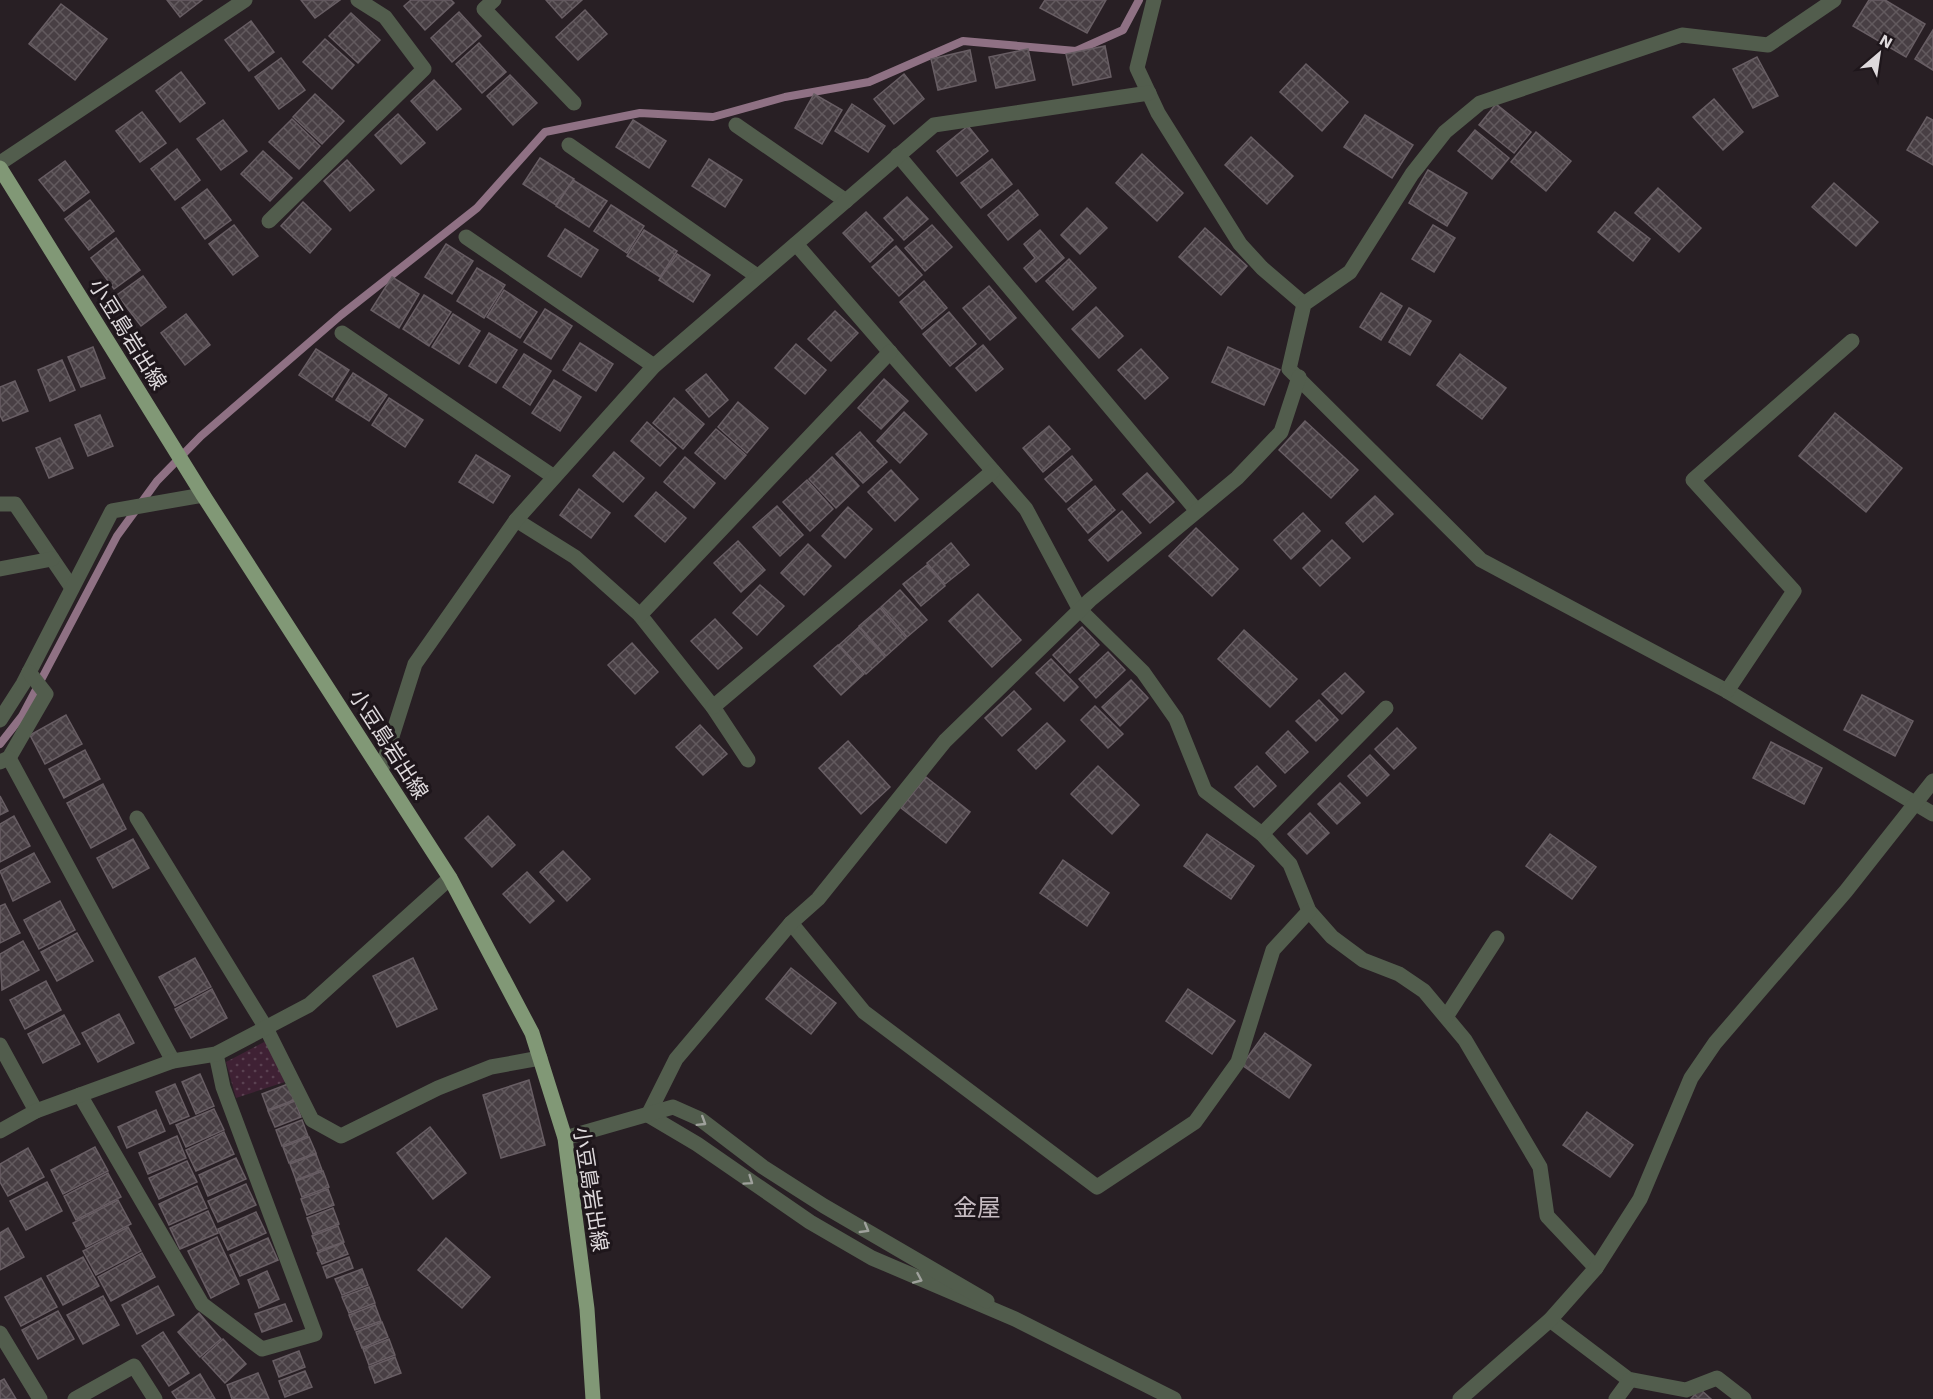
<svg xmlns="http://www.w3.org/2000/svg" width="1933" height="1399" viewBox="0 0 1933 1399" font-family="'Work Sans','Noto Sans JP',sans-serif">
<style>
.grass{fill:url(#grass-dots)}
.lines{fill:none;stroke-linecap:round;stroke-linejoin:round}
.stream{stroke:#8f7184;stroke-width:8}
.building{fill:url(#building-cross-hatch);stroke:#685e64;stroke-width:1.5}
.minor{stroke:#525d4d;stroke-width:15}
.major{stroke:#819876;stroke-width:15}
.oneway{stroke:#9fa19c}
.labels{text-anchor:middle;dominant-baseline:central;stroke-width:6;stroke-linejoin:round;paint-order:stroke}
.street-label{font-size:21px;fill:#ded9dc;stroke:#1e161b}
.quarter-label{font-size:24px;fill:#c6bbc1;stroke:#1e161b}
</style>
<defs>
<pattern id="grass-dots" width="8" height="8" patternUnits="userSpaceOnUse" patternTransform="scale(1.5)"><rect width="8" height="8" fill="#3f2134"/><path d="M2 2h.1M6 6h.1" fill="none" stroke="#5a4151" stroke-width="1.8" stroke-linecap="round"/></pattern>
<pattern id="building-cross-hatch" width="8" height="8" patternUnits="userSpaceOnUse" patternTransform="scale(1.5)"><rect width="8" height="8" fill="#483f44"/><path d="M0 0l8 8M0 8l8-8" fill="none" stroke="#625a5e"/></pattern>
</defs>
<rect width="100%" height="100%" fill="#281f24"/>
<path class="grass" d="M266,1041l19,41 -49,16 -10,-36z"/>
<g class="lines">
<path class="stream" d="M0,744l22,-28 95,-180 40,-55 44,-45 140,-121 136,-107 68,-76 95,-19 73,4 72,-20 84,-15 94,-41 113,10 47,-21 16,-30"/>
</g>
<g class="building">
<path d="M167,0h35l-22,17z"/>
<path d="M301,0h39l-25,18z"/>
<path d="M411,0h40l3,3 -29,27 -21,-24z"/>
<path d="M546,0h36l-20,18z"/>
<path d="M1045,0h61l-19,33 -47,-25z"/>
<path d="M1869,0h16l40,24 -19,33 -53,-31z"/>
<path d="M61,4l46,35 -32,41 -46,-36z"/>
<path d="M585,10l22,24 -29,26 -22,-23z"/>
<path d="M459,12l22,24 -29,26 -21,-24z"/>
<path d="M351,13l29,27 -22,23 -29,-27z"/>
<path d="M251,21l23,31 -25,19 -24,-31z"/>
<path d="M1933,30v40l-18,-11z"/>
<path d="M325,39l29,26 -22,24 -29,-27z"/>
<path d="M479,43l27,29 -24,21 -26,-29z"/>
<path d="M1105,46l6,31 -38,8 -7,-31z"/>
<path d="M1028,49l7,31 -39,8 -7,-31z"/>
<path d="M970,50l6,31 -38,9 -7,-31z"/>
<path d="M1757,57l21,39 -25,12 -20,-39z"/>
<path d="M281,58l24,32 -26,19 -24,-32z"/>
<path d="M1306,64l42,38 -26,29 -42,-39z"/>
<path d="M181,72l24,31 -25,19 -24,-31z"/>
<path d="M904,74l20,25 -30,25 -20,-25z"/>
<path d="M510,75l27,28 -24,22 -26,-29z"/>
<path d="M434,80l27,29 -24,21 -26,-29z"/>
<path d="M315,94l29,27 -22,23 -29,-27z"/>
<path d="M814,94l28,16 -20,34 -27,-16z"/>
<path d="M1714,99l29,33 -20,18 -30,-33z"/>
<path d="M852,104l33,22 -17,26 -33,-21z"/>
<path d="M1496,104l35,28 -17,21 -35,-28z"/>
<path d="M142,112l24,31 -26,19 -24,-31z"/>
<path d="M398,114l27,29 -24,21 -26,-29z"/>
<path d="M1365,115l48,30 -21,33 -48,-31z"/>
<path d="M1927,117l6,3v45l-26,-15z"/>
<path d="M292,119l28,27 -21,23 -30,-27z"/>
<path d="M223,120l24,31 -26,19 -24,-31z"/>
<path d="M633,120l33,21 -17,27 -33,-21z"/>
<path d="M968,126l20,25 -31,25 -20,-25z"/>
<path d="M1475,130l34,28 -17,21 -34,-28z"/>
<path d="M1536,132l35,29 -25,30 -35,-29z"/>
<path d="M1251,137l42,39 -26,28 -42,-39z"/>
<path d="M177,149l23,31 -25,20 -24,-31z"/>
<path d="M263,151l29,27 -22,23 -29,-27z"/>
<path d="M1142,154l41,39 -26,28 -41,-38z"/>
<path d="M540,158l34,21 -18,26 -33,-21z"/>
<path d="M709,159l33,21 -17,27 -33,-21z"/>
<path d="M992,159l20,25 -31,24 -20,-25z"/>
<path d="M347,160l27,30 -24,21 -26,-30z"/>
<path d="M65,161l24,31 -25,19 -25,-31z"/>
<path d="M1428,170l39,23 -20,33 -38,-23z"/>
<path d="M573,180l34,21 -18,26 -33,-21z"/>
<path d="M1834,183l44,39 -22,24 -44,-39z"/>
<path d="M1658,188l43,40 -22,24 -44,-39z"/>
<path d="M207,189l24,31 -26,19 -23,-31z"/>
<path d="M1018,190l20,25 -30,25 -20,-25z"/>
<path d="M907,197l21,22 -24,21 -20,-22z"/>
<path d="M90,200l24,31 -25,19 -24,-31z"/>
<path d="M303,202l28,27 -21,24 -29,-27z"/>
<path d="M611,205l33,21 -17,27 -33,-22z"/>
<path d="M1087,208l20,20 -27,26 -19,-19z"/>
<path d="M866,212l27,28 -23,22 -27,-29z"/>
<path d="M1615,212l35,27 -17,22 -35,-29z"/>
<path d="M234,225l24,31 -25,19 -24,-31z"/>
<path d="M932,225l20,22 -27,24 -20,-23z"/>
<path d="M1433,225l22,13 -21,34 -22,-13z"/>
<path d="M1205,228l42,38 -26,29 -42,-38z"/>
<path d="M565,229l33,21 -17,27 -33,-21z"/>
<path d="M644,230l33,21 -17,26 -33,-21z"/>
<path d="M1040,230l24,28 -28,24 -12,-14 11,-10 -11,-14z"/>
<path d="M116,238l24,32 -26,19 -23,-31z"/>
<path d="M446,244l27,17 -21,33 -27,-17z"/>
<path d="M896,246l26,29 -23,21 -27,-29z"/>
<path d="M677,254l33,21 -17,27 -34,-22z"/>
<path d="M1069,259l27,29 -23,22 -27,-29z"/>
<path d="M477,268l28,17 -21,33 -27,-17z"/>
<path d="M143,276l23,31 -25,19 -24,-31z"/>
<path d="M392,277l27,17 -20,34 -28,-18z"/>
<path d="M924,281l23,27 -25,21 -22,-27z"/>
<path d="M989,286l27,32 -26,22 -27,-32z"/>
<path d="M504,290l33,22 -17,26 -33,-21z"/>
<path d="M1381,293l21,13 -21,34 -21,-13z"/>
<path d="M424,295l27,17 -22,34 -26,-17z"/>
<path d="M1096,307l27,29 -24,22 -27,-29z"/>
<path d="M1409,308l22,13 -21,34 -21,-13z"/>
<path d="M545,309l27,17 -21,33 -27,-17z"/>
<path d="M835,311l23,22 -27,28 -23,-22z"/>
<path d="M949,312l27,32 -26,22 -27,-32z"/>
<path d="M186,314l24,31 -25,20 -24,-32z"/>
<path d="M453,314l27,17 -21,33 -27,-17z"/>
<path d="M489,333l28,17 -21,33 -27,-17z"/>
<path d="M580,343l33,21 -17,27 -33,-21z"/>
<path d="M796,344l30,26 -21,24 -30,-26z"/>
<path d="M983,345l20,24 -27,22 -20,-23z"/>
<path d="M93,347l12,31 -24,9 -13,-30z"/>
<path d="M1228,347l52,23 -16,35 -52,-23z"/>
<path d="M316,349l33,21 -17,27 -33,-22z"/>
<path d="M1141,349l27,29 -23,21 -27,-29z"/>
<path d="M524,354l27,17 -21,34 -27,-18z"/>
<path d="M1460,354l46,34 -24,31 -45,-34z"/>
<path d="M62,360l13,30 -25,11 -12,-31z"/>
<path d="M353,373l34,22 -18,26 -33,-21z"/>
<path d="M706,374l22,26 -19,17 -23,-27z"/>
<path d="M884,379l24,22 -27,28 -23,-21z"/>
<path d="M554,380l27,17 -21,34 -28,-18z"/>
<path d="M15,381l13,30 -25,10 -3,-6v-28z"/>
<path d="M389,398l34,22 -18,27 -33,-22z"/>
<path d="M674,398l30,26 -21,25 -30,-26z"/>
<path d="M738,402l30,26 -21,25 -29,-26z"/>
<path d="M904,412l23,22 -27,29 -23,-22z"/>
<path d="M1835,413l67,55 -36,44 -67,-56z"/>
<path d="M100,415l13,31 -25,10 -13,-31z"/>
<path d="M1305,421l53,49 -27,28 -52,-48z"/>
<path d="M647,422l29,26 -16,18 -29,-25z"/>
<path d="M1049,426l21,23 -27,23 -20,-24z"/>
<path d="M716,429l30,26 -21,24 -30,-26z"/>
<path d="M860,432l27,30 -24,21 -27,-29z"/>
<path d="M60,438l13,30 -24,10 -13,-30z"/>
<path d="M614,452l30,26 -21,24 -30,-26z"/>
<path d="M476,455l34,21 -17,27 -34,-21z"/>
<path d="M1072,456l20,24 -26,22 -21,-23z"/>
<path d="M685,457l30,26 -21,25 -30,-26z"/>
<path d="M832,457l27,29 -23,22 -27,-29z"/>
<path d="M891,470l27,29 -23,22 -27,-29z"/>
<path d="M1147,473l27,29 -24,21 -27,-29z"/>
<path d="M807,480l26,29 -23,22 -27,-29z"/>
<path d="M1095,486l20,24 -27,23 -20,-24z"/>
<path d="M579,489l31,24 -19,25 -31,-23z"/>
<path d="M656,492l30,26 -21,24 -30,-26z"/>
<path d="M1375,496l18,18 -30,28 -17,-19z"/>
<path d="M777,506l26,29 -23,21 -27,-29z"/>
<path d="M848,507l24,22 -27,29 -23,-22z"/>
<path d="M1122,511l19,22 -33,28 -19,-21z"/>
<path d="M1303,513l17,18 -29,28 -17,-19z"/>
<path d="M1196,528l42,41 -26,27 -43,-40z"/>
<path d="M1332,540l18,18 -30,28 -17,-18z"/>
<path d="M738,541l27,29 -24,22 -27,-29z"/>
<path d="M951,543l18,22 -24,19 -18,-21z"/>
<path d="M808,544l23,22 -27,29 -23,-22z"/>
<path d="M927,565l18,21 -24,20 -18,-22z"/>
<path d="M760,585l24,21 -27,29 -24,-22z"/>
<path d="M900,590l27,30 -20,17 -26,-30z"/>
<path d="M978,594l43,46 -29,27 -43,-46z"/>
<path d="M880,608l26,30 -20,18 -27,-30z"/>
<path d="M715,619l27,29 -24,21 -27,-28z"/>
<path d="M859,627l26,30 -19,17 -27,-29z"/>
<path d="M1082,627l17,18 -29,28 -17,-18z"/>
<path d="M1244,630l53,49 -27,28 -52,-48z"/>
<path d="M632,643l26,29 -23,22 -27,-29z"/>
<path d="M838,645l26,29 -23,21 -27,-29z"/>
<path d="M1108,652l17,18 -29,28 -17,-19z"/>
<path d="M1051,659l27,28 -14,14 -28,-28z"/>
<path d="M1345,673l19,19 -22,22 -20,-20z"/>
<path d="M1131,680l17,18 -28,28 -18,-19z"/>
<path d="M1014,691l17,18 -29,27 -17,-18z"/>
<path d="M1862,695l51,26 -18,35 -51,-26z"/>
<path d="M1319,700l19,20 -22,21 -20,-20z"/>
<path d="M1095,706l28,28 -15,14 -27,-28z"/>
<path d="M66,715l16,29 -37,20 -15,-29z"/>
<path d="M1047,723l18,18 -29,28 -18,-19z"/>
<path d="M700,725l27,29 -24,21 -27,-28z"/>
<path d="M1397,728l19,20 -22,21 -19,-20z"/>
<path d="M1288,731l20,21 -23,21 -19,-20z"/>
<path d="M848,741l42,46 -29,27 -42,-46z"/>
<path d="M1771,742l51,26 -18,36 -51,-26z"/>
<path d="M85,750l15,29 -36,19 -15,-29z"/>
<path d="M1370,755l19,20 -22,21 -19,-20z"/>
<path d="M1098,766l41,39 -27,29 -41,-40z"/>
<path d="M1257,766l19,20 -22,21 -19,-20z"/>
<path d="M926,777l44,35 -24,31 -45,-35z"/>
<path d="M1340,783l20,20 -23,21 -19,-20z"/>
<path d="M103,784l23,45 -35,19 -24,-45z"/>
<path d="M0,796l8,15 -8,4z"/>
<path d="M1310,813l19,20 -22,21 -19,-20z"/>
<path d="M14,816l16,30 -30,16v-38z"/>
<path d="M488,816l27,29 -23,22 -27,-29z"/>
<path d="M1207,834l47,32 -23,33 -47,-33z"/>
<path d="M1550,834l46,33 -24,32 -46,-33z"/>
<path d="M133,839l16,29 -36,20 -16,-30z"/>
<path d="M563,851l27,28 -23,22 -27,-29z"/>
<path d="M34,853l16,29 -37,19 -13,-30z"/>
<path d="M1063,860l46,33 -22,33 -47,-33z"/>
<path d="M527,872l27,29 -24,22 -27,-29z"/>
<path d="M60,901l15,29 -36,19 -15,-29z"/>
<path d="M5,904l15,29 -20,10v-37z"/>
<path d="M77,933l16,28 -36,20 -16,-29z"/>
<path d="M23,941l16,29 -37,20 -2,-36z"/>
<path d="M195,958l16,29 -36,19 -16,-29z"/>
<path d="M413,958l24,51 -40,18 -24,-51z"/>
<path d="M791,968l45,35 -25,31 -45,-35z"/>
<path d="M46,981l15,29 -36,19 -15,-29z"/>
<path d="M212,989l15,29 -36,20 -16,-29z"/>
<path d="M1188,989l47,32 -23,33 -46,-33z"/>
<path d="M119,1014l15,29 -36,19 -16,-29z"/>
<path d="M64,1015l16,29 -37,19 -15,-29z"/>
<path d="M1265,1033l46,32 -22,33 -47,-33z"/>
<path d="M200,1074l14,32 -18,8 -14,-32z"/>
<path d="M529,1080l16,65 -44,13 -18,-63z"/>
<path d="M175,1084l14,32 -19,8 -14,-32z"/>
<path d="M288,1084l6,16 -26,10 -6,-16z"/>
<path d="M295,1101l6,16 -26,10 -7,-16z"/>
<path d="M214,1109l10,21 -38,17 -10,-22z"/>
<path d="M156,1110l9,21 -38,17 -9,-21z"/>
<path d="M1587,1112l46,33 -23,32 -47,-32z"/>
<path d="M302,1120l6,16 -26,10 -6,-16z"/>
<path d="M430,1127l36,46 -33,26 -36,-46z"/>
<path d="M224,1132l10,22 -38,17 -10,-21z"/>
<path d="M177,1136l9,22 -38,16 -9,-21z"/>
<path d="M309,1137l7,16 -27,10 -6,-16z"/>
<path d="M95,1147l13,24 -45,23 -12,-24z"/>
<path d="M28,1148l16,29 -36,19 -8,-14v-18z"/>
<path d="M316,1154l6,16 -26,10 -6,-16z"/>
<path d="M236,1158l10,21 -38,17 -9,-21z"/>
<path d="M187,1161l10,21 -38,17 -10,-21z"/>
<path d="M323,1171l6,16 -27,10 -6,-16z"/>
<path d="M108,1173l13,24 -45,23 -12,-24z"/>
<path d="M47,1182l15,29 -36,19 -16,-29z"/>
<path d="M246,1184l10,21 -38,17 -10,-21z"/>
<path d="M197,1186l10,22 -38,17 -10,-21z"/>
<path d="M328,1189l6,16 -27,10 -6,-16z"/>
<path d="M118,1200l13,24 -45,23 -13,-24z"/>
<path d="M333,1208l6,16 -26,10 -6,-16z"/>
<path d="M208,1211l10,22 -38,16 -10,-21z"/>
<path d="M256,1212l10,21 -38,17 -10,-21z"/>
<path d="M338,1226l6,16 -26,9 -6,-15z"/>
<path d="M128,1227l13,24 -45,24 -13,-24z"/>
<path d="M8,1228l16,29 -24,13v-37z"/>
<path d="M217,1237l22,47 -28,14 -23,-47z"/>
<path d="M268,1238l10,22 -38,16 -10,-21z"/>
<path d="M446,1238l44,39 -28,31 -44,-38z"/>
<path d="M343,1243l5,11 -26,10 -5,-11z"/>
<path d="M142,1253l13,24 -44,24 -13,-24z"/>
<path d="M83,1257l16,29 -36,19 -16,-29z"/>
<path d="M349,1257l4,11 -26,10 -4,-11z"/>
<path d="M362,1269l6,16 -26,10 -7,-16z"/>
<path d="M267,1271l12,28 -20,9 -11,-28z"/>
<path d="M41,1278l16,29 -36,19 -16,-29z"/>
<path d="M158,1286l16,29 -37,19 -15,-29z"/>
<path d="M369,1287l6,16 -26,10 -7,-16z"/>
<path d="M103,1296l16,29 -36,19 -16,-29z"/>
<path d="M285,1304l7,17 -30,11 -7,-18z"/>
<path d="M375,1305l6,16 -26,9 -6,-15z"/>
<path d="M58,1311l16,28 -36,20 -16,-29z"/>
<path d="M199,1313l22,26 -21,18 -22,-25z"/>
<path d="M382,1322l6,15 -26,11 -6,-16z"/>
<path d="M163,1332l26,41 -20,13 -27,-40z"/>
<path d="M223,1339l23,25 -21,19 -23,-25z"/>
<path d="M389,1339l6,16 -26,10 -6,-16z"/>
<path d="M299,1351l6,16 -26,10 -6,-16z"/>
<path d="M395,1357l6,16 -26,10 -6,-16z"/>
<path d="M305,1371l7,16 -27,10 -6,-16z"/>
<path d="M258,1373l11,26h-37l-5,-14z"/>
<path d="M200,1374l15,25h-38l-5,-7z"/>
<path d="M4,1379l12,20h-16v-18z"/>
<path d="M1700,1389l11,10h-20z"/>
</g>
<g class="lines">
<g class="minor">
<path d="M494,0l-10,9 90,94"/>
<path d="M1154,0l-17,68 21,45 82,131 22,24 42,36"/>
<path d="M1834,0l-66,45 -86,-10 -202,68 -35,29 -33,42 -62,98 -46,32 -15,65 192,191 246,131 206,123"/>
<path d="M736,125l110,76"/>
<path d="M569,145l188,131"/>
<path d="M898,155l299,356"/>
<path d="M0,163l245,-163"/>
<path d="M269,221l155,-152 -39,-52 -27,-17"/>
<path d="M466,237l188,129"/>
<path d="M796,244l230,265 54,101 63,62 33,47 29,72 57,43 28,30 19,47 23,26 31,23 36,14 25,17 41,49 75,127 7,49 49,52"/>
<path d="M342,333l212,144"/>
<path d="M0,504h15l57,84"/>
<path d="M516,520l59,37 65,58 73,92 35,53"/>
<path d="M0,569l52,-10"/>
<path d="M640,615l250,-263"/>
<path d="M1727,691l67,-100 -101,-111 159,-139"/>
<path d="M713,707l280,-236"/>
<path d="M0,720l23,-36 89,-173 91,-16"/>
<path d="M9,758l37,-64 -17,-22"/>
<path d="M0,762l9,-4 164,303"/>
<path d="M381,771l34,-107 101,-144 138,-154 280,-241 215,-32"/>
<path d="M137,818l129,210 46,92 29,16 97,-48 53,-21 49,-9"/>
<path d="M1262,834l124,-126"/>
<path d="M791,923l73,89 233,175 98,-65 43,-60 35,-112 36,-39"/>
<path d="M1446,1017l51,-79"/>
<path d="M0,1045l36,66"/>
<path d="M80,1095l122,209 60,45 53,-15 -92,-247 -7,-33"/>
<path d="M648,1115l28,-56 115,-136 27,-24 127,-158 145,-141 147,-122 44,-46 18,-55"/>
<path d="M648,1115l49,29 113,78 62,36 143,61 159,80"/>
<path d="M0,1131l36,-20 137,-50 43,-7 93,-49 141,-127"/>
<path d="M565,1138l108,-31 27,12 63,48 61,39 163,95"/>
<path d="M1550,1320l78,59 58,11 31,-12 27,21"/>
<path d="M0,1333l40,66"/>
<path d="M75,1399l59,-33 21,33"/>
<path d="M1460,1399l90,-79 46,-52 44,-69 51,-121 24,-35 131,-152 87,-110"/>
<path d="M1616,1399l14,-19"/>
</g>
<path class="major" d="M0,168l203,327 247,383 82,155 33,105 22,171 6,90"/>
</g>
<defs><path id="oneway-chevron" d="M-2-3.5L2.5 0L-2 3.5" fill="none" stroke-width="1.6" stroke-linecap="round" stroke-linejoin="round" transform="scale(1.5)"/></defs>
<g class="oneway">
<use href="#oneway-chevron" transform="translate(702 1122) rotate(32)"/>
<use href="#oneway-chevron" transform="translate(749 1181) rotate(35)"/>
<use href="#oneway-chevron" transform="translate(865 1229) rotate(30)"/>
<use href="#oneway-chevron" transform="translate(918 1279) rotate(24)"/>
</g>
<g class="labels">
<g class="street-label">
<text transform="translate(128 334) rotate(58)">小豆島岩出線</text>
<text transform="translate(389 744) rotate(57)">小豆島岩出線</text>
<text transform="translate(591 1189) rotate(81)">小豆島岩出線</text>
</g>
<g class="quarter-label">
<text x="977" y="1208">金屋</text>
</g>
</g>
<g transform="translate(1879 54) rotate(29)" stroke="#1e161b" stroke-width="4.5" paint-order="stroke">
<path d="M0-4.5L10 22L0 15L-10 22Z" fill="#ded9dc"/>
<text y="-9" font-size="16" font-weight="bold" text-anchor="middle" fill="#ded9dc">N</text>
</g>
</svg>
